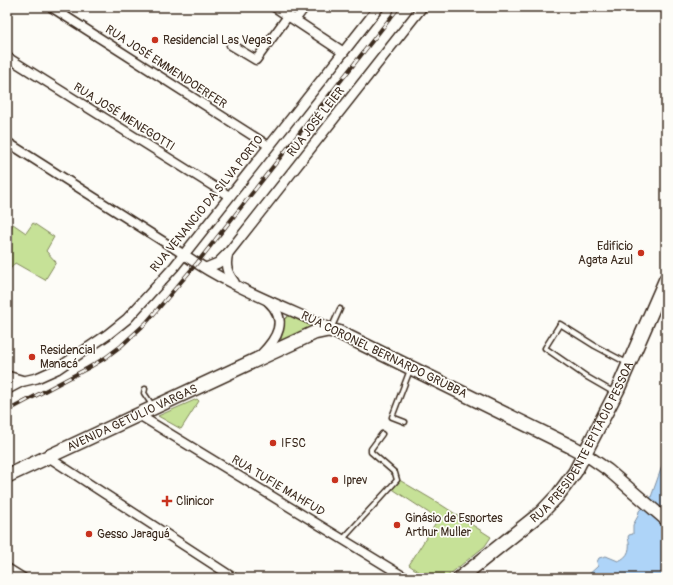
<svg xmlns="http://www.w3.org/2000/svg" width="673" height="585" viewBox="0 0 673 585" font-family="Pangolin,sans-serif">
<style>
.green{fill:#c6e197;stroke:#80865a}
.water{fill:#aed4f8;stroke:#8090a1}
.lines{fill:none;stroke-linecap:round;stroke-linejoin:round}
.service-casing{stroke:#3b2a1e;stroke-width:7}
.minor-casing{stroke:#3b2a1e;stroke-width:11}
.tertiary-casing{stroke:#3b2a1e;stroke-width:12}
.secondary-casing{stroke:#3b2a1e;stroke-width:14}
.trunk-casing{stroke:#3b2a1e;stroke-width:16}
.service{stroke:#fdfcf7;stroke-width:4}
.minor{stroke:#fdfcf7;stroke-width:8}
.tertiary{stroke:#fdfcf7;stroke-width:9}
.secondary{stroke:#fdfcf7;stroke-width:11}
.trunk{stroke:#fdfcf7;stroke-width:13}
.rail-casing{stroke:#3b2a1e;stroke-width:4}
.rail{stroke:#fdfcf7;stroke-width:2.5;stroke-dasharray:8;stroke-linecap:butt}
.poi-dot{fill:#c8321e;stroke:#fdfcf7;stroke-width:1.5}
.labels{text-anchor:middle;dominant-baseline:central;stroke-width:3.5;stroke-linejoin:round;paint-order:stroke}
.poi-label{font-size:12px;fill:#3b2a1e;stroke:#fdfcf7;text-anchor:start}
.street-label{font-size:12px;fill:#3b2a1e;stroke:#fdfcf7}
</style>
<rect width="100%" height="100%" fill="#fdfcf7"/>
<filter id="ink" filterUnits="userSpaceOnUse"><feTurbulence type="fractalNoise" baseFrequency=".025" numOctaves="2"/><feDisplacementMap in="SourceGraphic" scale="8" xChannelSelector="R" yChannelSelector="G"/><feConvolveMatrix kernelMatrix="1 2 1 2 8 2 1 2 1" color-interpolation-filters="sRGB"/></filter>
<g filter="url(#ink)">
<g class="green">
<path d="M33,223l21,14 -8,14 10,11 -11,18 -30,-17 -8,10v-45l3,1 3,-5 13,9z"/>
<path d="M288,316h4l24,11 -36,19 4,-26z"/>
<path d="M197,399l2,2 -18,28 -23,-13z"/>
<path d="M396,478l44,26 51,33 -6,9 -40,32h-18l-18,-13 29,-46 -47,-31z"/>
</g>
<path class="water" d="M666,455v123h-81l13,-12 -1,-4 2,-4 7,-2 12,5c11,-4 13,-13 10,-24l1,-2 4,-1v-9l5,-9 1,-5 12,-14z"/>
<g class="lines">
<g class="service-casing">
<g id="service">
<path d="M331,329l9,-20"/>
<path d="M145,389l-1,4 8,12"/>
<path d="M613,392l-26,-15 -42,-29 15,-24 35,22 32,17"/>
<path d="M405,422l-13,-5 18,-47"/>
<path d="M343,539l54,-59 -2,-7 -24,-21v-3l11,-15"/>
</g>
</g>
<g class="minor-casing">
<g id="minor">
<path d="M51,7l218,139"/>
<path d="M295,20l10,-13"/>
<path d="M231,45l25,15 32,-44"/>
<path d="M7,57l222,139"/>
<path d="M7,142l176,112"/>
<path d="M7,390l17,-9"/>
<path d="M139,415l267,163"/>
<path d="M48,457l186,121"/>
<path d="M7,568l16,10"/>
</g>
</g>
<g class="tertiary-casing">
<g id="tertiary">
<path d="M275,7l68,45"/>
<path d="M228,253c-3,11 -2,19 6,29"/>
<path d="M183,254c45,32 99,52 149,75"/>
<path d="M206,268l12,-5 11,-11 193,-245"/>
<path d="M261,355c16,-16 28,-35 7,-54"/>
<path d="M7,376l17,5 13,-3 20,-9 50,-34 20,-16 47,-52 205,-260"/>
</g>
</g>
<g class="secondary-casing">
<path id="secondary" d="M585,454l23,16 58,50"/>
</g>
<g class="trunk-casing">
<g id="trunk">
<path id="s1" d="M7,476l307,-143 14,-3 10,2 234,115 13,7"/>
<path id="s2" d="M460,578l82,-66 16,-17 17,-23 43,-83 48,-110"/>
</g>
</g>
<use href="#service" class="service"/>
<use href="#minor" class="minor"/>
<use href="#tertiary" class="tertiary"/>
<use href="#secondary" class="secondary"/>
<use href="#trunk" class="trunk"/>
<g class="rail-casing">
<path id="rail" d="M7,411l81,-43 17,-10 16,-12 25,-23 51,-60 202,-256"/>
</g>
<use href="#rail" class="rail"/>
</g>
</g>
<g class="poi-dot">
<circle cx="155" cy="40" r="4"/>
<circle cx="641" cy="253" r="4"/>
<circle cx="32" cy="357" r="4"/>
<circle cx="273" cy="443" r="4"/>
<circle cx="335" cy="480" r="4"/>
<path d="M165 495h4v4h4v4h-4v4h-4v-4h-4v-4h4z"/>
<circle cx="397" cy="525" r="4"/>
<circle cx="89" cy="534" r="4"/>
</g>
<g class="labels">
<g class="poi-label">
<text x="163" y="40">Residencial Las Vegas</text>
<text x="633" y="246" text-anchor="end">Edificio<tspan x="633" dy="14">Agata Azul</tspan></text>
<text x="40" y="350">Residencial<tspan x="40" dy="14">Manacá</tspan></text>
<text x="281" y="443">IFSC</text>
<text x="343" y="480">Iprev</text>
<text x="176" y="501">Clinicor</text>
<text x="405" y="518">Ginásio de Esportes<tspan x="405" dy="14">Arthur Muller</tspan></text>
<text x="97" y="534">Gesso Jaraguá</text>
</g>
<g class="street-label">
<text transform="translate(166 67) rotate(33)">RUA JOSÉ EMMENDOERFER</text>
<text transform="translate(124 117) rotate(32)">RUA JOSÉ MENEGOTTI</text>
<text transform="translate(316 122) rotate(-52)">RUA JOSÉ LEIER</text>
<text transform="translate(207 204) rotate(-51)">RUA VENANCIO DA SILVA PORTO</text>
<text transform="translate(384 355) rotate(26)">RUA CORONEL BERNARDO GRUBBA</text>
<text stroke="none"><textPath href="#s1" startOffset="138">AVENIDA GETÚLIO VARGAS</textPath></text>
<text stroke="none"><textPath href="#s2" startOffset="186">RUA PRESIDENTE EPITÁCIO PESSOA</textPath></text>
<text transform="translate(278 486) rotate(31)">RUA TUFIE MAHFUD</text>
</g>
</g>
<rect width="673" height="585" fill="none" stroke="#fdfcf7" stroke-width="24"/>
<rect x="12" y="12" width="649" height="561" fill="none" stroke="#3b2a1e" stroke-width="1.5" filter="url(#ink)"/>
</svg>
